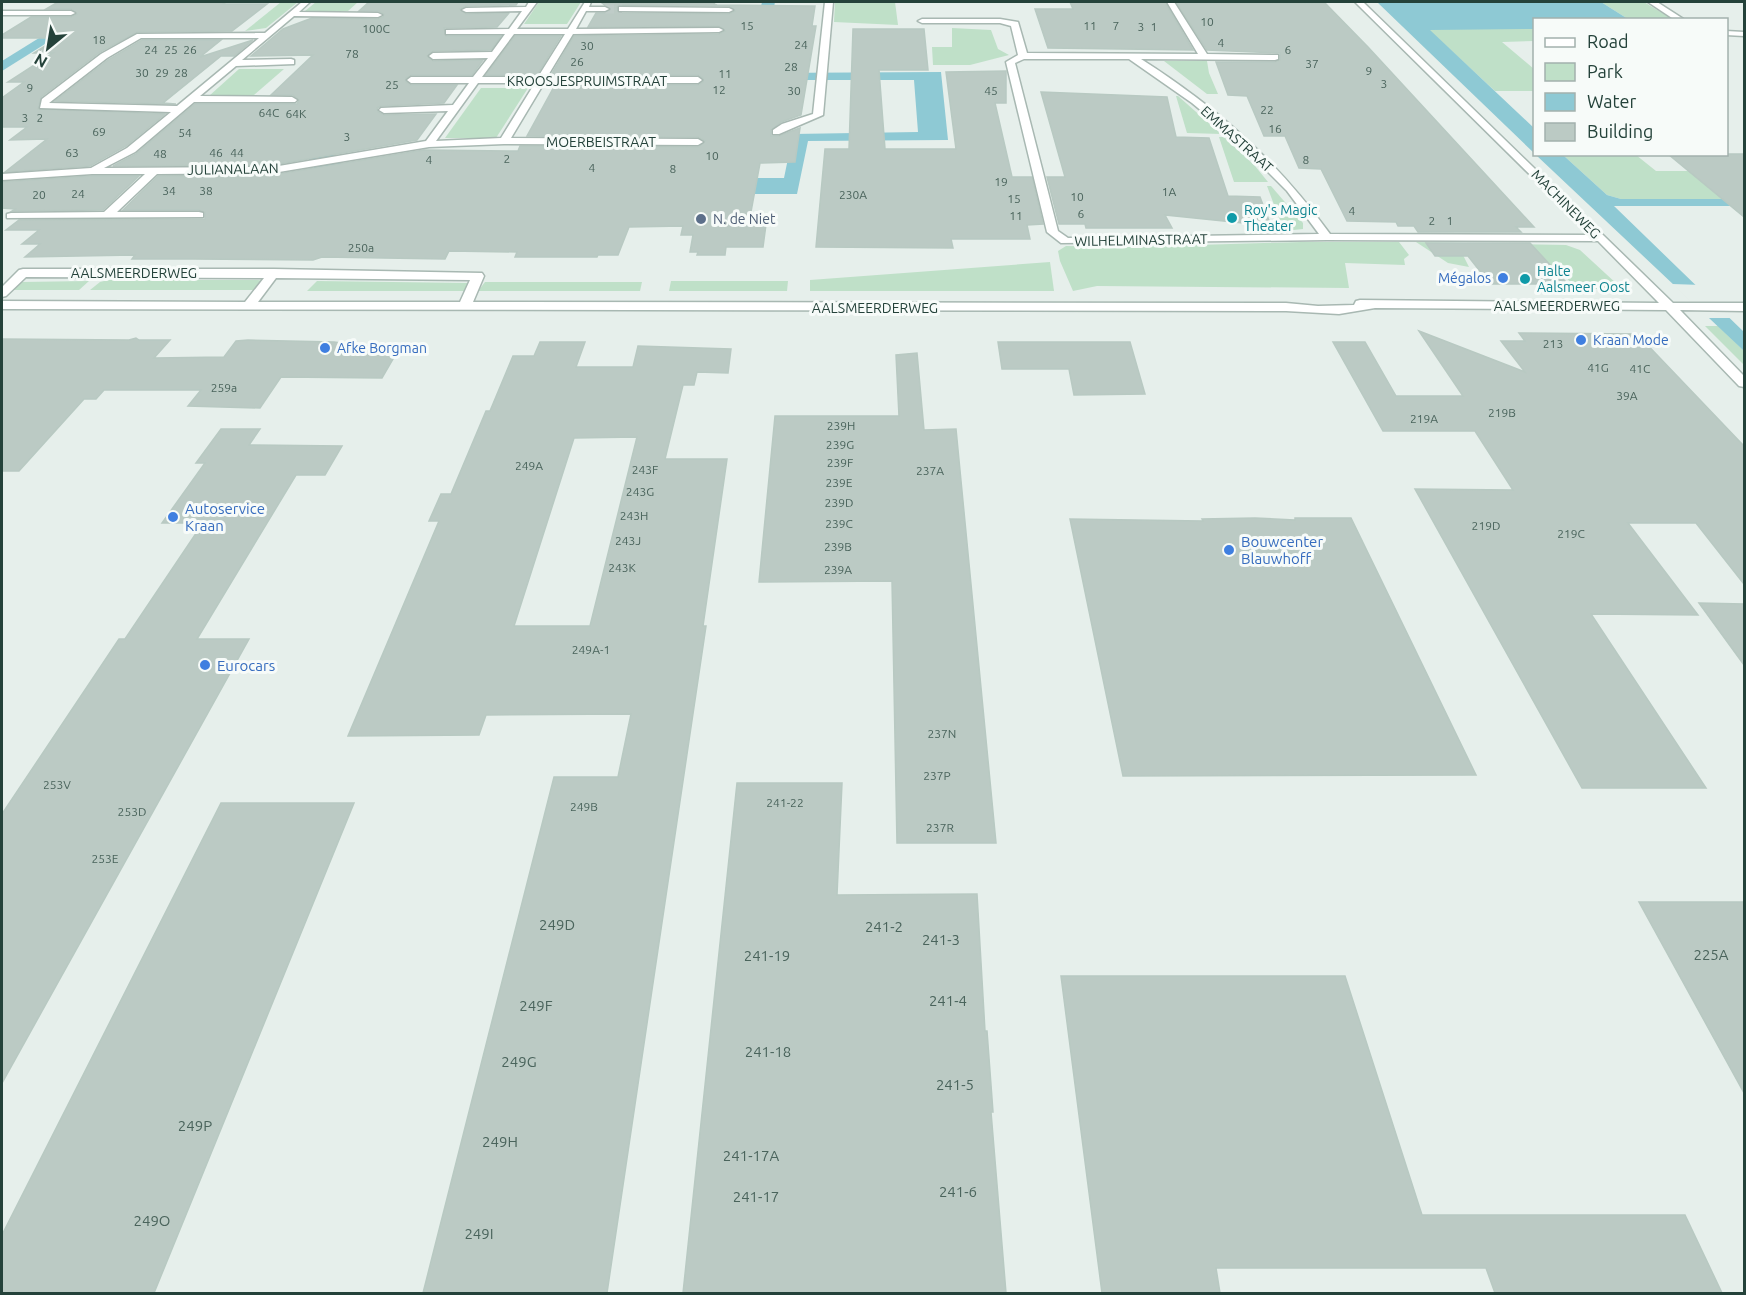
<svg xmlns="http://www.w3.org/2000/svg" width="1746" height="1295" viewBox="0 0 1746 1295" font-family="Ubuntu,sans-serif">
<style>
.green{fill:#bfe0c8}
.water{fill:#8ec9d4;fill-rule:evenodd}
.pier{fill:#e6efeb}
.building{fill:#bbcac4;stroke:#b8c9c2;stroke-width:1.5;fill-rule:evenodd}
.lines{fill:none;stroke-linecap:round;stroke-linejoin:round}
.minor-tunnel{stroke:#bfccc8;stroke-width:9;stroke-dasharray:9 4.5;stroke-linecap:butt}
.minor-casing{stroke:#a8b8b2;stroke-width:3}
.minor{fill:#fff;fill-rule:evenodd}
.culture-dot{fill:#0f9aa8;stroke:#f7fbf9;stroke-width:2}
.service-dot{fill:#5c6f8a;stroke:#f7fbf9;stroke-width:2}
.shop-dot{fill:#3f7fe0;stroke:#f7fbf9;stroke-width:2}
.labels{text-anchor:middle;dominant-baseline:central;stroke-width:6;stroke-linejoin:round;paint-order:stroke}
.number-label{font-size:12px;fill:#4a645c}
.far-street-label{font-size:14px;fill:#24423a;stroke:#f7fbf9}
.far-culture-label{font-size:14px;fill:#0d838f;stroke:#f7fbf9;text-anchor:start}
.far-service-label{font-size:14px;fill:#4e5e75;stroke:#f7fbf9;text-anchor:start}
.far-shop-label{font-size:14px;fill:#366cbe;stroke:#f7fbf9;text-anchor:start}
.shop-label{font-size:15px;fill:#366cbe;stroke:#f7fbf9;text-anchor:start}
.near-number-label{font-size:15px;fill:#4a645c}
</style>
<rect width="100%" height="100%" fill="#e6efeb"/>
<g class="green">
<path d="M281,2h17l-32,26 -21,3z"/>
<path d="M316,2h42l-10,9h-43z"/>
<path d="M539,2h42l-14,22h-43z"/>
<path d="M835,2h60l3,23 -64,-3z"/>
<path d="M1601,2h43l28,17h-44z"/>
<path d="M952,28l39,2 7,19 11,6 -39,10h-37l-1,-18h20z"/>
<path d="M1432,29h102v12l-32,1 32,27v22h-39l-66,-61z"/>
<path d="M1164,61h43l2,12 9,21h-11z"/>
<path d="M239,69h45l-30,26 -45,1z"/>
<path d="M481,88h47l-32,50h-51z"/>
<path d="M1176,96h2l43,38 -34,-1z"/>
<path d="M1219,137h5l31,29 13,16h-34z"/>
<path d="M1563,155h73l20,16h88v28h-123l-14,-4z"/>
<path d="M1267,186h4l32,37v6l-19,2z"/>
<path d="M1301,242h98l10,13 -5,4 1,6 -60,-2 4,25 -252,-2 -24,5 -13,-30 -2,-10 8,-5 66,1z"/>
<path d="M1416,242l150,3 14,5 38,35 -18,4 -24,-1 -18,-19h-43l-17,-15 -35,1 6,12 -21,-4z"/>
<path d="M1050,262l4,29h-244v-11z"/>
<path d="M108,280h150l5,1 -8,9h-165l10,-8z"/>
<path d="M89,281l-10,9h-68l11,-8z"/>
<path d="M317,281l151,2 -2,8h-159z"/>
<path d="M671,281h117l-1,10h-118z"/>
<path d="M485,282h157l-2,9h-162z"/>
<path d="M1705,326h13l26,25v14z"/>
</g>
<g class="water">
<path d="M97,2h15l-110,69v-10z"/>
<path d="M419,2h24l-133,145 20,5 14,12 377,14 41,-176h13l-14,71 180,-1 7,68 -140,1 -11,53h-267l-215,-25 -8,-13 -33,1zM762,80h152l4,52 -125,2 -9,44h-46z"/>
<path d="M1377,2h224l27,17 -94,1v9l-104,1 104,98v25z"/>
<path d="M1536,155h27l44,40 14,4h123v7h-130l130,126v19z"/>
</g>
<path class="pier" d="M1672,284l30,1 33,33h-28z"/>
<g class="building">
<path d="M58,2h168l-3,2h44l-35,27 -95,1 -37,20 -59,45 -3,12 127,5 -39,32 -36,20 -85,6 42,-33 -37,1 17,-13h-25v-29l22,-16h-16l45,-29h-19l24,-15h-56v-3l29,-18h40l6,-3 -6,-5h-25z"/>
<path d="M369,2h149l-2,3 -50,1 -6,3 6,5 43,-1 -12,14 -53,1 2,8h55l-10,14 -58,1 -6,5 6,5 50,-1 -11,15h-61l-5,3v4l5,3h46l-13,18 -63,3 -4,2 1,4 6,3 52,-1 -19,26 -144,25 -160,1 23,-12 59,-50h102l2,-4 -6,-5h-22l42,-40 -62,1 32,-27 29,-11 66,1 5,-2 1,-3 -5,-3h-20z"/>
<path d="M715,2l-1,2 3,1 98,1 -3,20h4l-15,89 -20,7 -10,8v6h8l21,-8 -5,34 -35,1 -10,54h17l-4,30h-37l-1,8h-28l1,-3h-8l3,-17h-12l2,-9 -54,1 -11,28h-20l-1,2h-82l2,-5 -68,-1 -4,8 -123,-2 -9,3 -120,-1h-61l3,-4 -110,2 15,-13h-18l17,-14h-33l13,-10 186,-1v-7l-6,-2h-76l35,-34 115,-1 151,-25 94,1 2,-5 179,1 6,-6 -7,-4 -171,-1 28,-51h143l5,-3v-4l-5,-3h-147l23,-39 145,-2 6,-3 -6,-5 -131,1 8,-14h9l6,-3 -9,-7zM619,5l110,1 6,5 -6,3 -110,-1 -2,-6z"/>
<path d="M1070,2h95l28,48 -145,-2 -13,-39h38z"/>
<path d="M1176,2l149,1 43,44 166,180h-18l5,5h-103l-4,-6h-16l-2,-4 -49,-1 -26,-52 -22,-1 -14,-32h-21l-17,-40 -19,-1 -12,-33h59l5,-2v-7l-73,-3z"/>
<path d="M853,29h71l4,41h-49l6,79h71l-10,-77 60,-1v32h-11l17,74h20l11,47 -16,1 3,14h-79l2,9 -137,-1 9,-98h24z"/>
<path d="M515,36h46l-24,39h-51z"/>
<path d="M142,40h79l-21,17 53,-17 -19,16h-13l-58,47 13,1 -121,-3 53,-41z"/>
<path d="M1041,92l126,5 9,40 33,1 19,58 32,1 11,29 -106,-11 7,13h-86l-1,-4h-26l-12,-47h18z"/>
<path d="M1668,154h76v63z"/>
<path d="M92,176h47l-36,34 -91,1 3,-2 -13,-1v-26z"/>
<path d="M1426,243h104l35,38h-15l3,3h-63l-22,-28h-33z"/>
<path d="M1419,331l106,41 -24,-31h24l-6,-8 118,1 107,112v138l-48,-61h-68l70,92 -107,-1 115,174h-124l-167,-299 98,1 -38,-59h-92l-50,-89h32l31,54h67z"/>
<path d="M136,338l3,2h31l-16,18 70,-1 12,-16 12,-1 86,2 8,1 -2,3 60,1 -18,31 -101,-1 -21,31 -72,-2 13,-16h-97l-8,9h-12l-65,72h-17v-132l127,1z"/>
<path d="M540,342h45l-9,25h57l5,-21 93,3 -3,24 -31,-1 -3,13h-11l-18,74h62l-24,167h3l-99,667h-184l131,-516h64l13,-63 -145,1 -7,20 -131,1 91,-215h-10l12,-27h10l35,-83h4l23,-55h21zM637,437l-47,189h-76l60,-188z"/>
<path d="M998,342h132l15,52 -71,1 -5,-26h-67z"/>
<path d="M917,353l7,77 32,-1 40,414h-99l-5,-262 -133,1 16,-166h124l-3,-61z"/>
<path d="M221,429h39l-11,16 93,1 -17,29h-29l-99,164h52l-247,444v-269l117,-175h6l78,-116h-41l43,-60h-9z"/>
<path d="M1255,518l40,2v-2h56l125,257 -353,1 -53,-257 133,2 -1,-2z"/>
<path d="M1699,603l45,1v61z"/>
<path d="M737,783h105l-5,112 140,-1 8,137h2l6,81h-2l15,181h-323z"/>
<path d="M221,803h133l-200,490h-152v-58z"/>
<path d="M1639,902h105v191z"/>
<path d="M1061,976h284l77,239h263l37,78h-227l-9,-25h-270l4,25h-118z"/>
</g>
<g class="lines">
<path class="minor-tunnel" d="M605,9h17"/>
<g class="minor-casing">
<g id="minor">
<path d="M302,2h8l-11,10 79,1 4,2 -4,2 -84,-1 -52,44 49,-1 3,1v4l-58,2 -36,30 92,1 5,3 -2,2h-101l-59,50 -31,16 169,-1 153,-26 22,-30 -64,2 -5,-3 2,-2 72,-3 16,-22h-58l-4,-3 4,-3h62l15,-19 -55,1 -4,-3 4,-3 59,-1 13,-18h-59v-4l63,-1 13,-18 -56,1 -4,-2 4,-2 60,-1 3,-5h8l-20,27h51l17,-27h6l-2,5h16l4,2 -4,2h-19l-10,18 143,-1 4,2 -4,2 -146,2 -26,43h151l4,3 -4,3h-154l-33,55 187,1 5,3 -5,3 -194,-1 -75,3 -156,26 -116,1 -40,38h82l4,1v4l-196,1v-4l4,-1 93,-1 41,-38h-53l-90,6v-6l89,-6 36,-20 44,-36 -131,-4 2,-9 59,-45 36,-20 128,-1zM514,34h51l-27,43h-56zM141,38h118l-82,68 -128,-3 58,-45zM478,83h57l-34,55 -65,3z"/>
<path d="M825,2h8l-10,113 -44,19h-6v-4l9,-6 31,-10z"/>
<path d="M1167,2h7l33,52 71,1v4l-3,1 -134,-1c77,49 135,101 189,175l261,1 -236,-233h8l310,301h71v8l-64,-1 64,66v11l-5,-1 -73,-76 -291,-2 -36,6 -53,-3 -1284,-2v-8l243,1 19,-24 -238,-1 -20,19 -4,1v-10l17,-17 4,-1h251l208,4 2,3 -11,26 813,1 32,3 36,-1 2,-4 4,-1 299,3 -61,-62 -271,-1 -266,3 -14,-11 -41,-170 12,-7 -7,-29 -11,-3h-78l-4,-2 4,-2h78l18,3 9,31 171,1zM1024,59h105l63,44 40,33 55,55 32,43 -251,4 -10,-7 -43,-168zM276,278l194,2 -10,22h-202z"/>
<path d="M1648,2h9l28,18h-10z"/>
<path d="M622,7l107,1 4,2 -4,2 -110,-1v-4z"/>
<path d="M2,11h69l4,2 -4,2h-69z"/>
<path d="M1726,31l18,1v4l-18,-1z"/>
</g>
</g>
<use href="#minor" class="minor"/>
</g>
<g class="culture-dot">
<circle cx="1232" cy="218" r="6"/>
<circle cx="1525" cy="279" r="6"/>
</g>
<circle class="service-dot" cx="701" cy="219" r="6"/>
<g class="shop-dot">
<circle cx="1503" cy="278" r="6"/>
<circle cx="1581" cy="340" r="6"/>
<circle cx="325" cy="348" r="6"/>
<circle cx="173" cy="517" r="6"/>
<circle cx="1229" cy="550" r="6"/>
<circle cx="205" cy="665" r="6"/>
</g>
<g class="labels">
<g class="number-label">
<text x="1207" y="21">10</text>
<text x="747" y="25">15</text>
<text x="1090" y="25">11</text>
<text x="1116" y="25">7</text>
<text x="1141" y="26">3</text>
<text x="1154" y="26">1</text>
<text x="376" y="28">100C</text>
<text x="99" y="39">18</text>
<text x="1221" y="42">4</text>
<text x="801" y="44">24</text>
<text x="587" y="45">30</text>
<text x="151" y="49">24</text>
<text x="171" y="49">25</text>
<text x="190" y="49">26</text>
<text x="1288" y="49">6</text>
<text x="352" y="53">78</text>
<text x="577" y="61">26</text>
<text x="1312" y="63">37</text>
<text x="791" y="66">28</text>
<text x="1369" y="70">9</text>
<text x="142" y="72">30</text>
<text x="162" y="72">29</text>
<text x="181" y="72">28</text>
<text x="725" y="73">11</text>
<text x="1384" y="83">3</text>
<text x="392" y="84">25</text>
<text x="30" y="87">9</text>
<text x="719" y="89">12</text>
<text x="794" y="90">30</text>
<text x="991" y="90">45</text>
<text x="1267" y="109">22</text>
<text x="269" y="112">64C</text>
<text x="296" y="113">64K</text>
<text x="25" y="117">3</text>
<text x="40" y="117">2</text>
<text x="1275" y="128">16</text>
<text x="99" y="131">69</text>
<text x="185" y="132">54</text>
<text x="347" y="136">3</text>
<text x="72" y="152">63</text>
<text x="216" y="152">46</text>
<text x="237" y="152">44</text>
<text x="160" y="153">48</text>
<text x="712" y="155">10</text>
<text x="507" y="158">2</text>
<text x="429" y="159">4</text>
<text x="1306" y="159">8</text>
<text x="592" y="167">4</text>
<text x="673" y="168">8</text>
<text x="1001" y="181">19</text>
<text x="169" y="190">34</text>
<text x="206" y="190">38</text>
<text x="1169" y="191">1A</text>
<text x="78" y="193">24</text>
<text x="39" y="194">20</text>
<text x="853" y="194">230A</text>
<text x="1077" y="196">10</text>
<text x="1014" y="198">15</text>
<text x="1352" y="210">4</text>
<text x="1081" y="213">6</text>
<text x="1016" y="215">11</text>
<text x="1432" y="220">2</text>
<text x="1450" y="220">1</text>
<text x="361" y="247">250a</text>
<text x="1553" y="343">213</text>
<text x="1598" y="367">41G</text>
<text x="1640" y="368">41C</text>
<text x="224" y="387">259a</text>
<text x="1627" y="395">39A</text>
<text x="1502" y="412">219B</text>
<text x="1424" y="418">219A</text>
<text x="841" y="425">239H</text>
<text x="840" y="444">239G</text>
<text x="840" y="462">239F</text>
<text x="529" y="465">249A</text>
<text x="645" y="469">243F</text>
<text x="930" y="470">237A</text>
<text x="839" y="482">239E</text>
<text x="640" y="491">243G</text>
<text x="839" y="502">239D</text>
<text x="634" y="515">243H</text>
<text x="839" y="523">239C</text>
<text x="1486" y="525">219D</text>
<text x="1571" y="533">219C</text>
<text x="628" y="540">243J</text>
<text x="838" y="546">239B</text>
<text x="622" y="567">243K</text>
<text x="838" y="569">239A</text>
<text x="591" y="649">249A-1</text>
<text x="942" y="733">237N</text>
<text x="937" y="775">237P</text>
<text x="57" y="784">253V</text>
<text x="785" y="802">241-22</text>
<text x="584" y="806">249B</text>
<text x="132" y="811">253D</text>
<text x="940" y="827">237R</text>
<text x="105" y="858">253E</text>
</g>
<g class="far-street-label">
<text x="587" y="81">KROOSJESPRUIMSTRAAT</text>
<text transform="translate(1237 139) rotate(42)">EMMASTRAAT</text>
<text x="601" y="142">MOERBEISTRAAT</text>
<text transform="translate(233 169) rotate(-1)">JULIANALAAN</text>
<text transform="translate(1566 204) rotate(45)">MACHINEWEG</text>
<text transform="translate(1141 240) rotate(-1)">WILHELMINASTRAAT</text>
<text x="134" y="273">AALSMEERDERWEG</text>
<text x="1557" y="306">AALSMEERDERWEG</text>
<text x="875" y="308">AALSMEERDERWEG</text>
</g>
<g class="far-culture-label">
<text x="1244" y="210">Roy's Magic<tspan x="1244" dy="16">Theater</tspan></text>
<text x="1537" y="271">Halte<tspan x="1537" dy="16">Aalsmeer Oost</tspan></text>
</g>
<g class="far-service-label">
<text x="713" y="219">N. de Niet</text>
</g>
<g class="far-shop-label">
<text x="1491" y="278" text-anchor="end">Mégalos</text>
<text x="1593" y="340">Kraan Mode</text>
<text x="337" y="348">Afke Borgman</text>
</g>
<g class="shop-label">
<text x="185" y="508">Autoservice<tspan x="185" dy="17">Kraan</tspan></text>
<text x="1241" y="541">Bouwcenter<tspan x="1241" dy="17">Blauwhoff</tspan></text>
<text x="217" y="665">Eurocars</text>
</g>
<g class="near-number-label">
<text x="557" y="924">249D</text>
<text x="884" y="926">241-2</text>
<text x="941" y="939">241-3</text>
<text x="1711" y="954">225A</text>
<text x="767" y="955">241-19</text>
<text x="948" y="1000">241-4</text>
<text x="536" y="1005">249F</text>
<text x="768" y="1051">241-18</text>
<text x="519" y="1061">249G</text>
<text x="955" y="1084">241-5</text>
<text x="195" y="1125">249P</text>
<text x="500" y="1141">249H</text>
<text x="751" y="1155">241-17A</text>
<text x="958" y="1191">241-6</text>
<text x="756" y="1196">241-17</text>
<text x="152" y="1220">249O</text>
<text x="479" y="1233">249I</text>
</g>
</g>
<rect width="1746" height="1295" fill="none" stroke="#24423a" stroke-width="6"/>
<rect x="1533" y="18" width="195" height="138" fill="#f7fbf9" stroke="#a3b1ad" stroke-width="1.5"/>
<rect x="1545" y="38" width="30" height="9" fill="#ffffff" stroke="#a3b1ad" stroke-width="1.5"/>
<text x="1587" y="48" font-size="18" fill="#24423a">Road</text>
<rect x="1545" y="63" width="30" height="18" fill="#bfe0c8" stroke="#a3b1ad" stroke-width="1.5"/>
<text x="1587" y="78" font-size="18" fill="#24423a">Park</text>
<rect x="1545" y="93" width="30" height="18" fill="#8ec9d4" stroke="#a3b1ad" stroke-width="1.5"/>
<text x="1587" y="108" font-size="18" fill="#24423a">Water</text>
<rect x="1545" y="123" width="30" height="18" fill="#bbcac4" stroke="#a3b1ad" stroke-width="1.5"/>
<text x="1587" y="138" font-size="18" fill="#24423a">Building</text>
<g transform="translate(48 48) rotate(210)" stroke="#f7fbf9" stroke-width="4.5" paint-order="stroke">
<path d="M0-4.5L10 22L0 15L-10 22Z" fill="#24423a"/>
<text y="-9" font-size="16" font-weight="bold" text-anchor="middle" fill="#24423a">N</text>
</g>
</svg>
